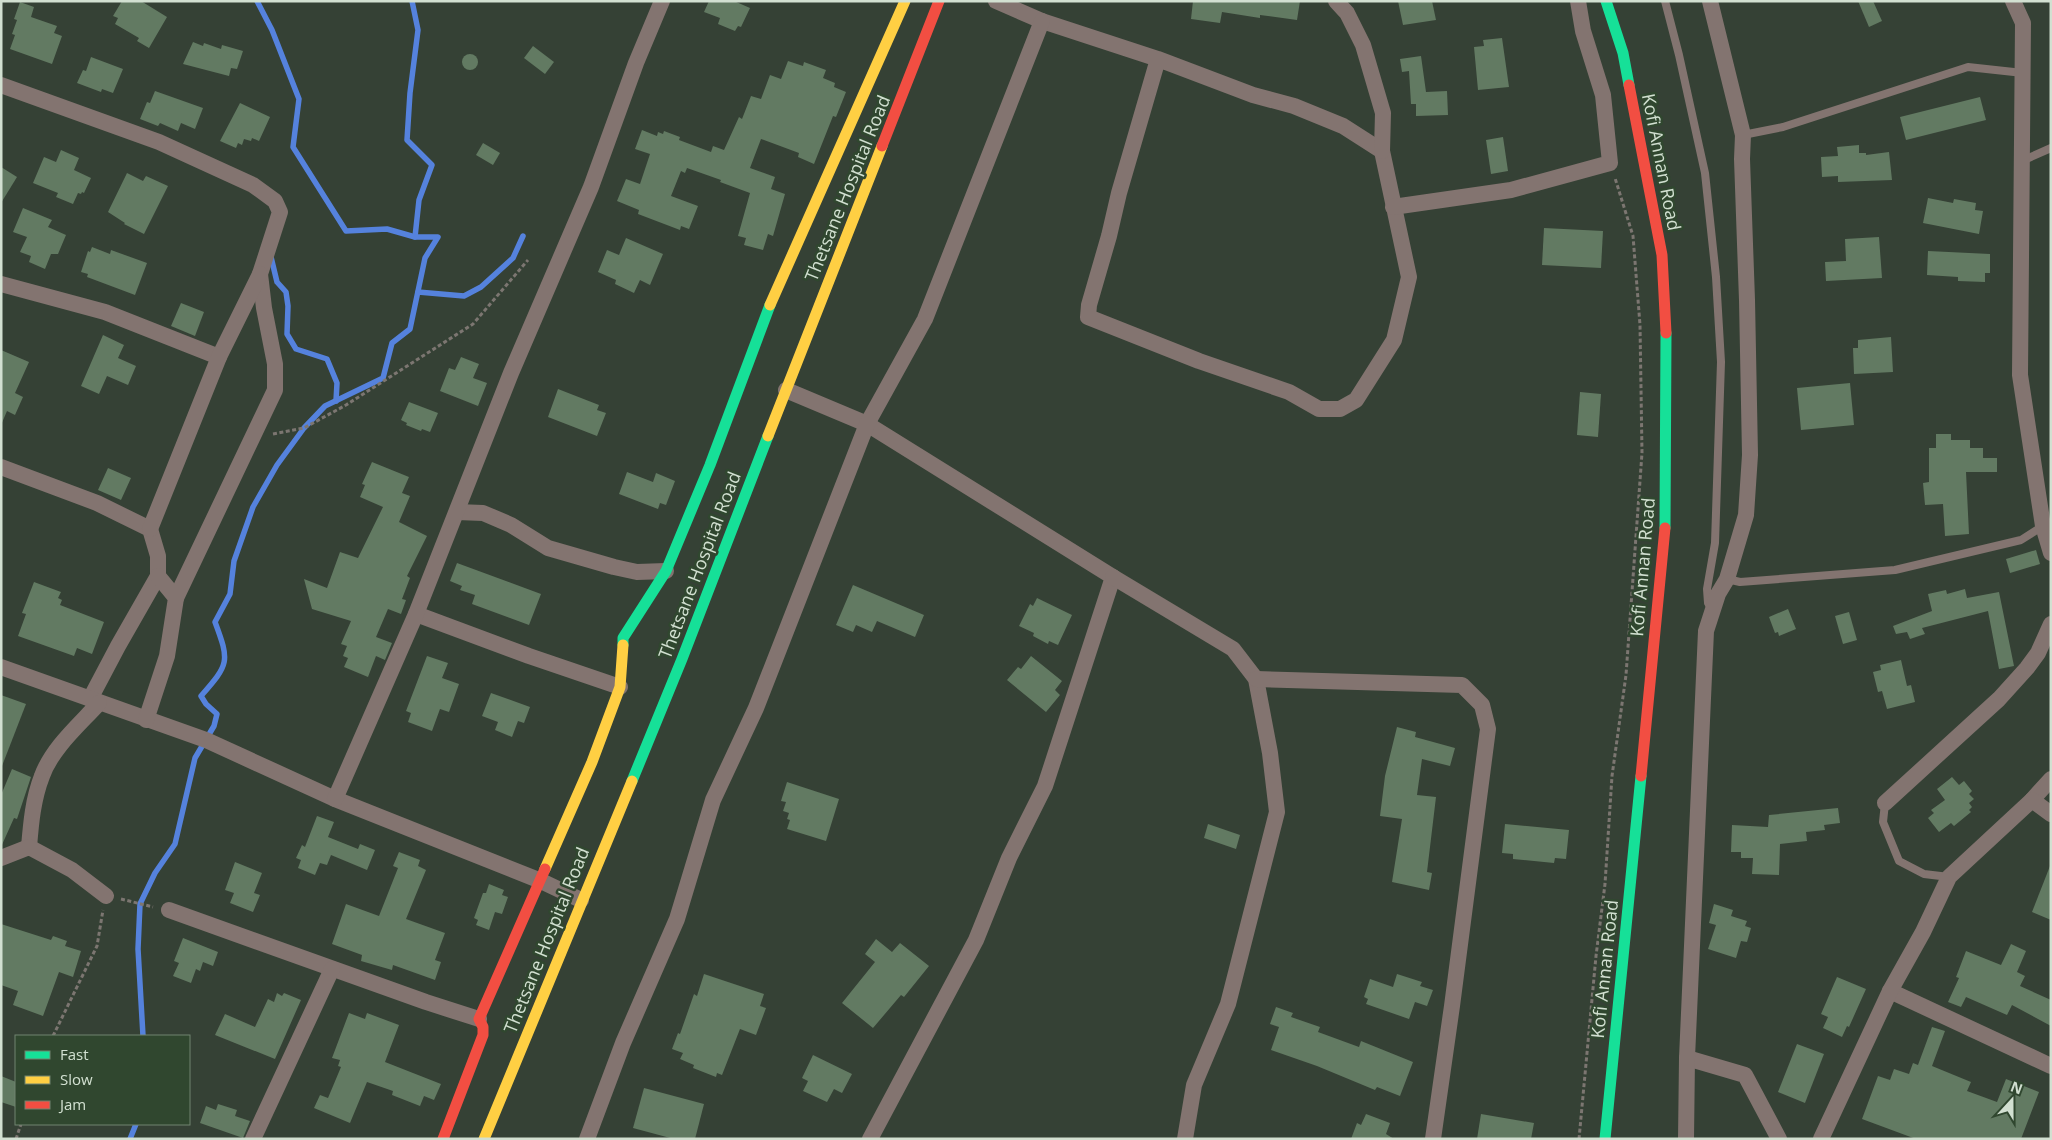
<svg xmlns="http://www.w3.org/2000/svg" width="2052" height="1140" viewBox="0 0 2052 1140" font-family="'Open Sans',sans-serif">
<style>
.lines{fill:none;stroke-linecap:round;stroke-linejoin:round}
.stream{stroke:#5582dd;stroke-width:5.5}
.building{fill:#627a62}
.path{stroke:#7c7671;stroke-width:3;stroke-dasharray:4 2.5;stroke-linecap:butt}
.lane{stroke:#837470;stroke-width:8}
.street{stroke:#837470;stroke-width:16}
.fast{stroke:#16e098;stroke-width:11}
.slow{stroke:#ffcf43;stroke-width:11}
.jam{stroke:#f24e42;stroke-width:11}
.labels{text-anchor:middle;dominant-baseline:central;stroke-width:5;stroke-linejoin:round;paint-order:stroke}
.street-label{font-size:18px;fill:#d2e0d1;stroke:#30472f}
</style>
<rect width="100%" height="100%" fill="#354135"/>
<g class="lines">
<g class="stream">
<path d="M412,1l6,29 -8,63 -3,47 25,25 -13,35 -4,37"/>
<path d="M271,257l6,25 9,10 2,14 -1,28 9,15 31,10 10,24 -1,18"/>
<path d="M418,292l46,4 17,-9 32,-29 10,-22"/>
<path d="M143,1036l-5,-87 2,-45 15,-31 20,-29 20,-86 19,-32 3,-12 -11,-10 -5,-8c28,-32 29,-34 14,-74l15,-28 4,-33 19,-54 24,-42 27,-37 21,-22 58,-28 9,-35 18,-14 15,-71 13,-21h-23l-28,-8 -41,2 -53,-84 6,-48 -27,-69 -15,-29"/>
<path d="M130,1139l6,-15"/>
</g>
</g>
<g class="building">
<path d="M122,1h19l26,16 -18,31 -12,-7 2,-3 -24,-14 3,-6 -5,-2z"/>
<path d="M709,1h25l16,7 -9,19 -3,-1 -3,5 -17,-7 2,-6 -16,-6z"/>
<path d="M1193,1h107l-3,19 -37,-5v3l-38,-6 -2,11 -29,-4z"/>
<path d="M1398,1h34l4,19 -33,5z"/>
<path d="M1858,1h15l9,20 -13,6z"/>
<path d="M20,2l14,5 -3,10 26,9 -3,7 8,3 -10,28 -42,-15 5,-14 -3,-1 5,-14 -3,-1z"/>
<path d="M1502,38l7,49 -31,3 -4,-43 10,-1 -1,-6z"/>
<path d="M193,42l10,4 1,-3 17,6 1,-4 21,6 -6,18 -6,-1 -2,8 -46,-12z"/>
<path d="M533,46l21,16 -9,12 -21,-16z"/>
<circle cx="470" cy="62" r="8"/>
<path d="M1421,56l5,36 21,-1 1,24 -32,1v-12h-5l-2,-33 -7,1 -2,-13z"/>
<path d="M91,57l32,12 -10,24 -11,-4 -1,3 -24,-9 6,-13 3,1z"/>
<path d="M788,61l15,5 1,-4 22,8 -3,8 12,5 -1,4 12,5 -10,25 -3,-1 -19,48 -16,-7 1,-4 -38,-14 -11,29 25,9 -4,12 14,5 -12,42 -5,-2 -5,16 -19,-5 2,-7 -8,-2 12,-43 -30,-11 1,-2 -34,-12 -2,5 -4,-2 -10,25 27,10 -9,23 -8,-3 -1,4 -42,-16 1,-4 -22,-9 9,-22 14,5 10,-30 -15,-5 7,-19 15,6 1,-4 5,2 1,-3 16,6 -1,3 32,12 2,-6 11,4 15,-33 3,2 9,-23 10,3 9,-24 11,4z"/>
<path d="M155,91l48,17 -8,21 -14,-6 -3,8 -18,-8 -2,3 -18,-7 7,-17 3,1z"/>
<path d="M1980,97l6,23 -80,20 -6,-23z"/>
<path d="M240,103l30,14 -11,24 -7,-3 -1,3 -7,-2 -2,6 -4,-2 -2,5 -16,-7z"/>
<path d="M1503,137l5,34 -17,3 -5,-34z"/>
<path d="M483,143l17,10 -7,12 -17,-10z"/>
<path d="M1859,145v8h7v2l23,-3 3,28 -54,2v-6l-16,1 -1,-20 17,-1 -1,-9z"/>
<path d="M61,150l18,8 -5,12 17,8 -7,15 -2,-1 -1,2 -3,-1 -5,11 -17,-7 2,-4 -25,-10 11,-26 12,5z"/>
<path d="M1,167l16,10 -16,26z"/>
<path d="M127,173l16,8 3,-5 22,10 -24,48 -20,-10 1,-1 -17,-11z"/>
<path d="M1928,198l25,5 1,-4 22,4 -1,7 8,1 -4,23 -56,-11z"/>
<path d="M23,208l29,12 -4,7 18,8 -8,19h-7l-6,15 -16,-7 2,-6 -11,-4 7,-15 -14,-5z"/>
<path d="M1544,228l59,3 -2,37 -59,-3z"/>
<path d="M1879,237l3,41 -56,3 -1,-19 21,-1 -1,-22z"/>
<path d="M626,238l37,16 -13,31 -10,-5 -6,13 -19,-9 1,-4 -18,-8 9,-22 12,5z"/>
<path d="M92,247l18,7 1,-4 36,13 -12,32 -48,-18 1,-3 -7,-2 7,-21 2,1z"/>
<path d="M1928,251l62,3v19h-5v9l-27,-1v-4l-31,-2z"/>
<path d="M181,303l23,9 -9,24 -24,-10z"/>
<path d="M103,335l21,10 -6,13 18,8 -8,19 -21,-9 -8,18 -18,-8z"/>
<path d="M1891,337l2,35 -39,2 -1,-26h5v-8z"/>
<path d="M1,350l28,12 -14,31 8,4 -8,18 -8,-4 -6,14z"/>
<path d="M461,357l18,7 -6,14 14,5 -9,23 -38,-15 9,-23 6,2z"/>
<path d="M1850,383l4,42 -53,5 -4,-42z"/>
<path d="M558,389l41,16 -2,5 9,3 -9,23 -49,-19z"/>
<path d="M1580,392l21,2 -3,43 -21,-2z"/>
<path d="M409,402l29,11 -8,19 -8,-3 -1,2 -15,-6 1,-2 -6,-3z"/>
<path d="M1936,434h15v6h19v8h13v10h14v14h-31l3,62 -24,2 -2,-32 -18,1 -2,-22 6,-1v-34h7z"/>
<path d="M372,462l37,15 -7,16 8,3 -11,26 28,14 -20,40 3,2 -8,21 4,1 -5,14 -13,-5 -12,28 16,6 -7,17 -9,-4 -8,21 -24,-10 4,-9 -5,-2 4,-10 -6,-2 10,-23 -39,-12 -8,-30 23,9 13,-36 18,6 25,-51 -23,-10 5,-12 -3,-1z"/>
<path d="M108,468l23,10 -10,22 -23,-10z"/>
<path d="M627,472l26,10 3,-9 19,8 -9,24 -6,-2 -2,6 -39,-15z"/>
<path d="M2036,550l4,14 -30,9 -4,-14z"/>
<path d="M457,563l84,31 -12,31 -57,-21 3,-9 -15,-5 2,-4 -12,-5z"/>
<path d="M34,582l27,10 -3,6 4,2 -2,5 44,17 -12,32 -15,-6 -3,8 -56,-20 8,-22 -4,-1z"/>
<path d="M853,585l71,30 -9,22 -38,-16 -5,11 -16,-7 -3,7 -17,-7z"/>
<path d="M1965,589l2,9 32,-6 15,74 -15,3 -11,-58 -66,17 3,6 -15,5 -3,-7 -11,2 -3,-8 39,-15 -4,-17 18,-4 1,4z"/>
<path d="M1037,598l35,17 -14,30 -9,-4 -1,3 -15,-8 1,-3 -15,-7 11,-22 3,2z"/>
<path d="M1788,609l8,20 -17,7 -1,-4 -3,1 -6,-16z"/>
<path d="M1849,612l8,28 -14,4 -8,-28z"/>
<path d="M427,656l21,7 -6,15 17,6 -10,28 -9,-3 -8,22 -24,-9 3,-9 -5,-2z"/>
<path d="M1031,656l31,25 -7,9 5,5 -14,17 -39,-32 11,-13 3,2z"/>
<path d="M1901,660l6,26 4,-1 4,17 -28,7 -5,-18 -4,1 -5,-20 8,-2 -1,-5z"/>
<path d="M491,693l39,14 -6,16 -6,-2 -6,16 -17,-7 3,-8 -16,-6z"/>
<path d="M1,695l25,9 -24,62h-1z"/>
<path d="M1397,727l19,5 -1,5 40,11 -5,18 -28,-7 -5,36 19,2 -9,75 5,1 -3,17 -37,-8 10,-63 -22,-3 5,-40z"/>
<path d="M12,769l19,8 -14,42 -3,-1 -13,29v-52z"/>
<path d="M1952,777l7,8 5,-4 8,10 -3,3 5,5 -5,4 3,4 -3,3 2,2 -17,14 -3,-3 -12,9 -11,-14 6,-5 -3,-3 14,-10 -8,-11z"/>
<path d="M787,782l52,17 -13,42 -39,-12 3,-9 -3,-1 2,-6 -6,-2 3,-9 -5,-1z"/>
<path d="M1838,808l2,15 -16,2 1,5 -19,2 1,9 -27,3 -1,31 -27,-1 1,-16h-12v-6h-10l1,-27 36,2 1,-12z"/>
<path d="M317,816l17,6 -6,15 30,12 2,-5 15,6 -8,20 -36,-15 -4,10 -7,-2 -5,12 -17,-7 3,-8 -5,-2 6,-13 3,2z"/>
<path d="M1208,824l32,11 -4,14 -32,-11z"/>
<path d="M1505,824l64,6 -3,29 -11,-1 -1,5 -41,-4v-5l-11,-1z"/>
<path d="M399,852l21,8 -2,6 8,4 -20,49 39,14 -10,27 6,2 -6,18 -42,-15 -1,5 -31,-9 1,-6 -30,-11 14,-40 33,12 19,-48 -5,-2z"/>
<path d="M235,862l27,11 -8,20 6,2 -7,17 -23,-9 4,-10 -9,-3z"/>
<path d="M2050,866h1v54l-19,-8z"/>
<path d="M489,884l15,6 -2,5 6,2 -6,17 -7,-2 -6,18 -13,-5 2,-5 -4,-2 9,-25h3z"/>
<path d="M1714,904l19,6 -2,6 16,5 -2,5 6,2 -4,14 -6,-1 -5,17 -28,-9 8,-24 -7,-2z"/>
<path d="M1,924l50,16 2,-4 14,5 -2,5 16,5 -8,26 -14,-5 -16,44 -30,-11 5,-14 -17,-6z"/>
<path d="M183,938l35,14 -5,14 -10,-4 -3,9 -4,-2 -5,14 -18,-7 6,-13 -5,-2z"/>
<path d="M876,939l16,13 8,-9 29,23 -25,31 -3,-2 -28,33 -31,-25 33,-41 -10,-8z"/>
<path d="M2011,944l15,7 -9,21 8,4 -5,10 31,14v26l-39,-21 -5,10 -41,-18 -5,10 -13,-5 11,-24 -3,-1 10,-26 35,14z"/>
<path d="M704,974l60,20 -4,12 6,2 -10,27 -16,-6 -18,46 -5,-2 -1,4 -23,-9 1,-3 -14,-6 3,-6 -11,-4 6,-16 2,1 14,-40 3,2z"/>
<path d="M1397,974l25,8 -2,4 13,4 -6,16 -12,-4 -6,17 -43,-15 2,-5 -4,-2 6,-18 23,8z"/>
<path d="M1837,977l29,12 -17,38 -2,-1 -5,11 -19,-9 5,-11 -7,-3z"/>
<path d="M277,993l5,3 2,-3 17,7 -26,59 -60,-24 10,-21 30,13 13,-28 6,3z"/>
<path d="M1276,1007l17,6 -2,4 29,10 -2,5 41,15 2,-6 52,21 -13,34 -23,-9 -2,3 -58,-24 -46,-16 8,-23 -9,-3z"/>
<path d="M349,1013l16,6 2,-6 32,12 -14,37 56,22 -7,16 -10,-4 -4,10 -28,-11 1,-4 -26,-9 -17,41 -36,-15 6,-13 8,3 13,-31 -3,-1 2,-6 -8,-2z"/>
<path d="M1932,1027l13,4 -13,35 39,16 -4,9 30,11 9,-23 33,13 -18,47h-105l-54,-20 16,-43 12,4 4,-11 15,5 4,-11 5,2z"/>
<path d="M1797,1044l27,10 -19,49 -27,-11z"/>
<path d="M813,1055l39,19 -10,19 -8,-4 -7,13 -24,-11 5,-10 -6,-3z"/>
<path d="M1,1076l15,6v25l-15,-5z"/>
<path d="M644,1088l60,16 -9,35h-21l-41,-11z"/>
<path d="M218,1104l19,6 -2,6 15,5 -7,17 -43,-15 6,-17 10,4z"/>
<path d="M1366,1114l24,9 -4,11 8,5h-43l6,-16 4,2z"/>
<path d="M1481,1114l53,9 -3,16h-54z"/>
</g>
<g class="lines">
<g class="path">
<path d="M273,434l31,-6 42,-23 127,-81 55,-64"/>
<path d="M121,899l32,8"/>
<path d="M53,1036l44,-90 6,-36"/>
<path d="M16,1139l5,-15"/>
<path d="M1579,1139l17,-183 9,-72 7,-108 14,-101 16,-222 -2,-128 -7,-89 -18,-58"/>
</g>
<g class="lane">
<path d="M1665,1l14,54 26,118 11,104 5,85 -6,181 -8,46 1,14 3,5"/>
<path d="M1743,135l40,-8 185,-60 55,6"/>
<path d="M2024,160l27,-12"/>
<path d="M1727,579l13,3 155,-12 126,-30 22,-14"/>
<path d="M1885,803l-2,19 16,39 25,13 25,3"/>
</g>
<g class="street">
<path d="M996,1l46,20 116,38 95,36 41,11 49,20 39,25 27,126 -15,63 -38,60 -16,9h-21l-30,-17 -90,-31 -111,-44 1,-12 20,-69 10,-43 39,-134"/>
<path d="M1336,1l11,12 16,32 20,68 -1,38"/>
<path d="M2013,1l10,22 -3,352 23,151 8,27"/>
<path d="M1,85l158,57 94,43 22,16 5,11 -20,62 4,34 11,56v26l-99,208"/>
<path d="M1393,207l118,-17 99,-27 -7,-68 -20,-64 -5,-30"/>
<path d="M1,284l104,28 114,45"/>
<path d="M786,390l81,34 246,153 -68,209 -36,72 -33,82 -106,199"/>
<path d="M1,467l96,36 53,26 8,27v20l-40,70 -28,53"/>
<path d="M457,512l26,1 28,12 37,23 66,19 23,5 29,-1"/>
<path d="M150,529l69,-172 41,-83"/>
<path d="M1113,577l120,72 23,30 14,74 7,59 -49,192 -34,81 -9,54"/>
<path d="M416,614l113,42 91,31"/>
<path d="M1,667l205,73 129,59 206,82 40,19"/>
<path d="M1256,679l206,6 20,20 6,24 -36,277 -19,133"/>
<path d="M146,720l21,-64 9,-58 -18,-22"/>
<path d="M335,799l81,-185 95,-241 80,-186 45,-124 26,-62"/>
<path d="M2032,800l19,-21"/>
<path d="M1885,803l114,-104 28,-31 11,-15 13,-29"/>
<path d="M29,847c2,-24 4,-48 13,-71 10,-28 37,-51 57,-73"/>
<path d="M1,858l28,-11 43,23 34,26"/>
<path d="M169,910l257,92 53,17"/>
<path d="M1890,991l161,75"/>
<path d="M1687,1058l58,17 34,64"/>
<path d="M253,1139l79,-170"/>
<path d="M587,1139l36,-96 54,-124 36,-119 43,-92 111,-284 58,-105 117,-298"/>
<path d="M1686,1139l1,-81 19,-427 12,-37 9,-15 19,-64 4,-60 -3,-155 -5,-141 1,-24 -33,-134"/>
<path d="M1821,1139l69,-148 33,-59 26,-55 83,-77 19,14"/>
</g>
<g class="fast">
<path d="M1606,1l17,52 6,32"/>
<path d="M1665,528l1,-195"/>
<path d="M623,645v-7l43,-67 44,-106 60,-160"/>
<path d="M632,781l50,-122 86,-223"/>
<path d="M1605,1139l36,-363"/>
</g>
<g class="slow">
<path d="M770,305l135,-304"/>
<path d="M768,436l114,-290"/>
<path d="M545,869l47,-107 28,-75 3,-42"/>
<path d="M484,1139l148,-358"/>
</g>
<g class="jam">
<path d="M1629,85l33,170 4,78"/>
<path d="M882,146l57,-145"/>
<path d="M1641,776l24,-248"/>
<path d="M443,1139l40,-104v-8l-4,-8 66,-150"/>
</g>
</g>
<g class="labels">
<g class="street-label">
<text transform="translate(1662 162) rotate(79)">Kofi Annan Road</text>
<text transform="translate(847 188) rotate(-68)">Thetsane Hospital Road</text>
<text transform="translate(699 565) rotate(-69)">Thetsane Hospital Road</text>
<text transform="translate(1642 567) rotate(-85)">Kofi Annan Road</text>
<text transform="translate(546 940) rotate(-68)">Thetsane Hospital Road</text>
<text transform="translate(1604 969) rotate(-84)">Kofi Annan Road</text>
</g>
</g>
<rect width="2052" height="1140" fill="none" stroke="#d2e0d1" stroke-width="5"/>
<rect x="15" y="1035" width="175" height="90" fill="#30472f" stroke="#718470"/>
<rect x="25" y="1051" width="25" height="8" fill="#16e098" stroke="#718470"/>
<text x="60" y="1060" font-size="15" fill="#d2e0d1">Fast</text>
<rect x="25" y="1076" width="25" height="8" fill="#ffcf43" stroke="#718470"/>
<text x="60" y="1085" font-size="15" fill="#d2e0d1">Slow</text>
<rect x="25" y="1101" width="25" height="8" fill="#f24e42" stroke="#718470"/>
<text x="60" y="1110" font-size="15" fill="#d2e0d1">Jam</text>
<g transform="translate(2012 1100) rotate(21)" stroke="#30472f" stroke-width="4" paint-order="stroke">
<path d="M0-4L9 19L0 12L-9 19Z" fill="#d2e0d1"/>
<text y="-8" font-size="14" font-weight="bold" text-anchor="middle" fill="#d2e0d1">N</text>
</g>
</svg>
